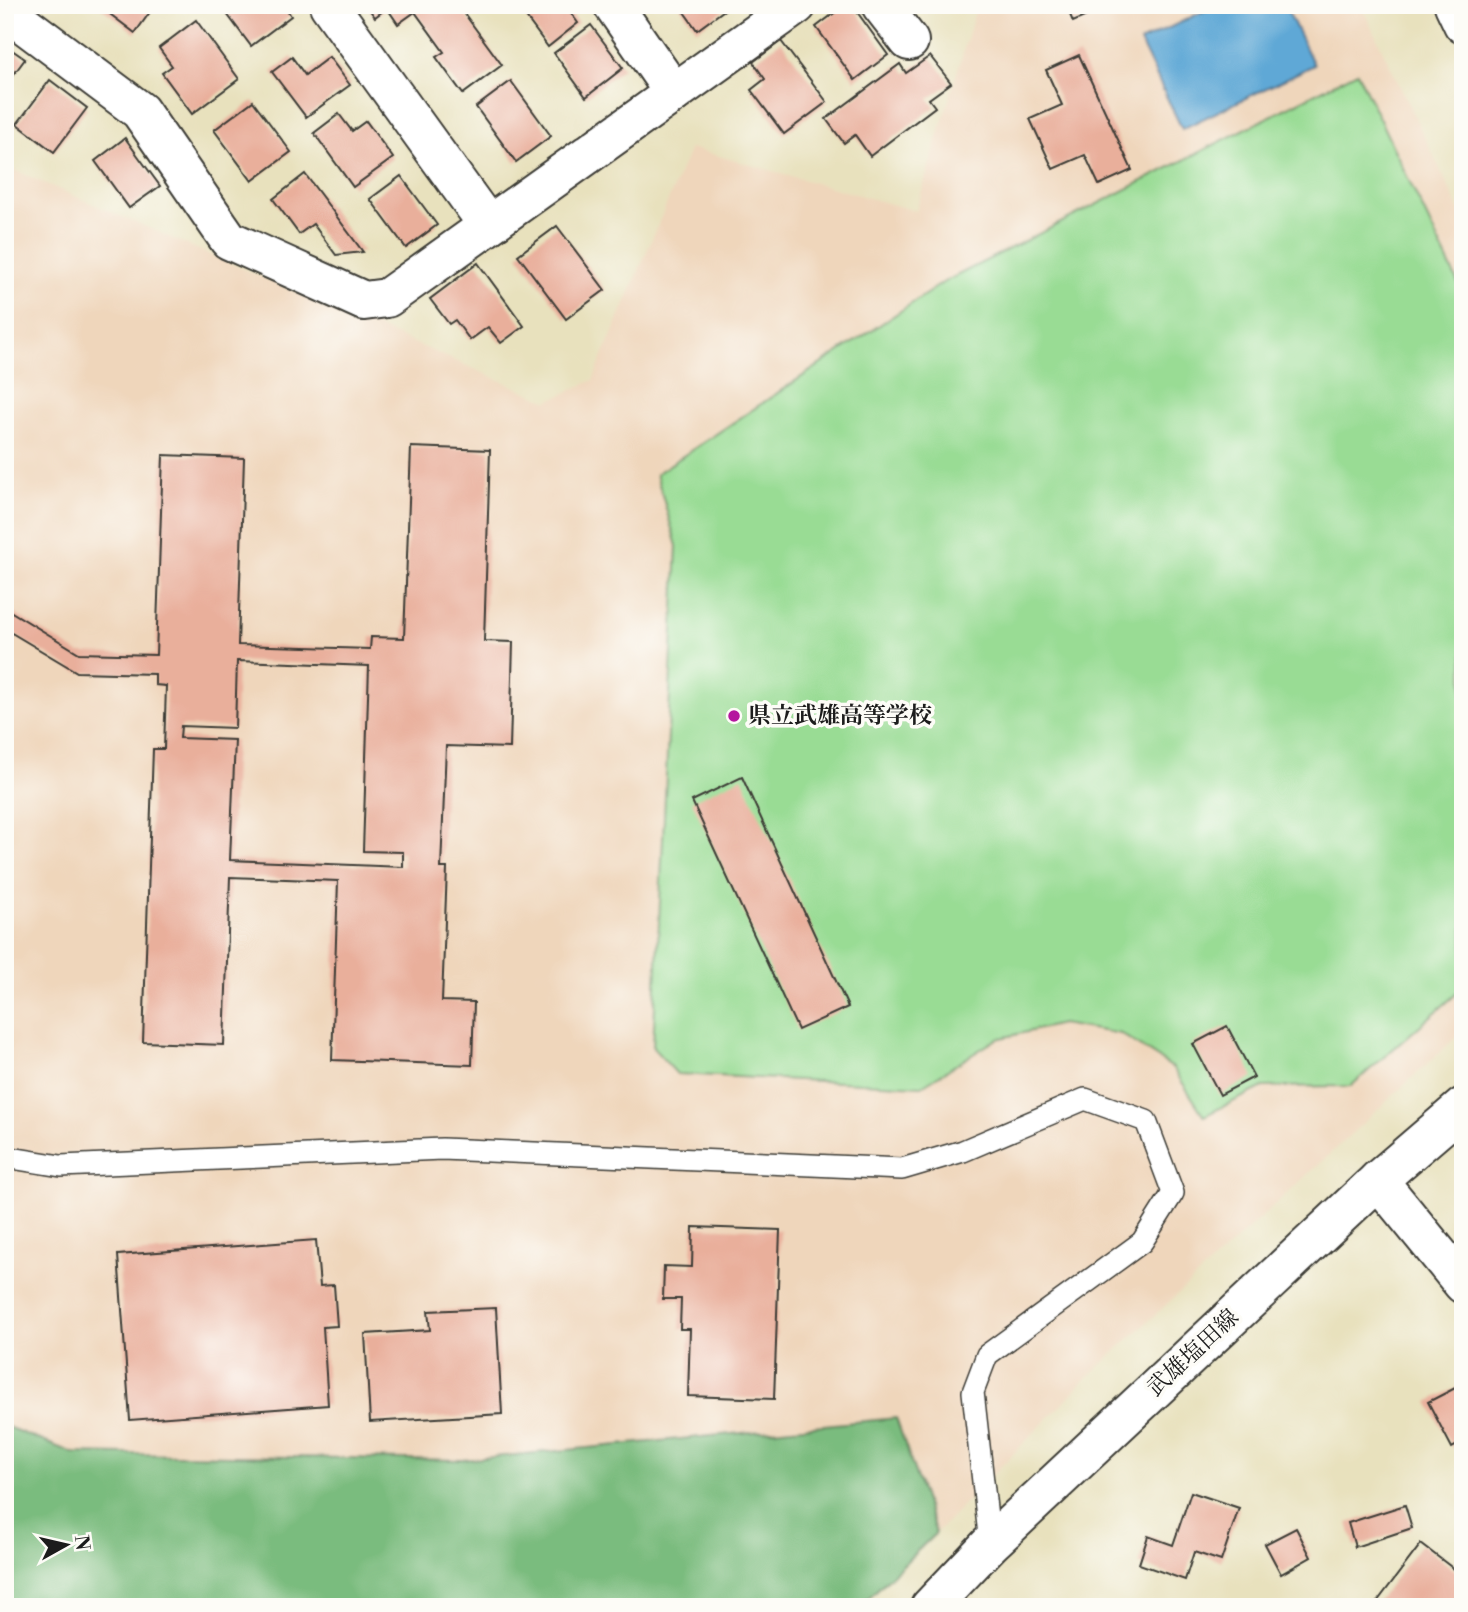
<svg xmlns="http://www.w3.org/2000/svg" width="1468" height="1612" viewBox="0 0 1468 1612" font-family="'Libre Bodoni','Noto Serif JP',serif">
<style>
.built{fill:#efd6bb}
.green{fill:#99dc94;stroke:#5a7c58;stroke-width:2}
.forest{fill:#7abc7e;stroke:#4b6c4d;stroke-width:2}
.water{fill:#5fa8d6;stroke:#3e6279;stroke-width:2}
.building{fill:#e9af9b;fill-rule:evenodd}
.lines{fill:none;stroke-linecap:round;stroke-linejoin:round}
.lane-casing{stroke:#3b3a34;stroke-width:24}
.street-casing{stroke:#3b3a34;stroke-width:42}
.secondary-casing{stroke:#3b3a34;stroke-width:42}
.highway-casing{stroke:#3b3a34;stroke-width:42}
.lane{stroke:#fff;stroke-width:21}
.street{stroke:#fff;stroke-width:38}
.secondary{stroke:#fff;stroke-width:38}
.highway{stroke:#fff;stroke-width:38}
.poi-dot{fill:#b5179e;stroke:#fdfcf7;stroke-width:2.5}
.labels{text-anchor:middle;dominant-baseline:central;stroke-width:7;stroke-linejoin:round;paint-order:stroke}
.poi-label{font-size:23px;font-weight:bold;fill:#1c1c1c;stroke:#fdfcf7;text-anchor:start}
.street-label{font-size:23px;fill:#1c1c1c;stroke:#fdfcf7}
</style>
<rect width="100%" height="100%" fill="#fdfcf7"/>
<filter id="ink" filterUnits="userSpaceOnUse"><feTurbulence type="fractalNoise" baseFrequency=".0143" numOctaves="2"/><feDisplacementMap in="SourceGraphic" scale="14" xChannelSelector="R" yChannelSelector="G"/><feConvolveMatrix kernelMatrix="1 2 1 2 8 2 1 2 1" color-interpolation-filters="sRGB"/></filter>
<filter id="wash" filterUnits="userSpaceOnUse"><feTurbulence type="fractalNoise" baseFrequency=".00686" numOctaves="4" result="noise"/><feDisplacementMap in="SourceGraphic" scale="28" xChannelSelector="R" yChannelSelector="G"/><feGaussianBlur stdDeviation="1.57" result="paint"/><feColorMatrix in="noise" values="0 0 0 0 0 0 0 0 0 0 0 0 0 0 0 0 0 1.4 0 .05"/><feComposite in="paint" operator="in"/></filter>
<g filter="url(#wash)">
<rect width="100%" height="100%" fill="#e8e1bd"/>
<path class="built" d="M977,5h384l102,212v814l-373,344 -154,158 -41,-115 -433,42 -390,-7 -67,-27v-1260l543,235 45,-21 97,-232 226,63z"/>
<path class="green" d="M1357,72l106,221v695l-112,98 -88,1 -59,29 -31,-48 -52,-34 -60,-10 -64,15 -75,47 -245,-12 -24,-26 24,-502 -21,-72 288,-192z"/>
<path class="forest" d="M896,1418l40,115 -77,74h-854v-181l68,27 389,7z"/>
<path class="water" d="M1216,5h69l29,60 -132,64 -42,-87z"/>
<g id="blocks">
<g class="building">
<path d="M98,5h57l-20,28z"/>
<path d="M239,5h45l7,11 -40,30 -24,-32z"/>
<path d="M366,5h92l44,60 -39,29 -27,-37 8,-5 -29,-40 -17,12 -11,-16 -12,9z"/>
<path d="M517,5h48l13,18 -30,24z"/>
<path d="M679,5h52l-34,25z"/>
<path d="M845,5h7l36,50 -33,25 -39,-53z"/>
<path d="M1066,5h19l4,10 -16,7z"/>
<path d="M196,20l43,59 -47,35 -30,-41 10,-7 -13,-18z"/>
<path d="M591,25l32,43 -37,29 -32,-44z"/>
<path d="M781,41l46,61 -43,32 -33,-44 14,-11 -12,-17z"/>
<path d="M5,45l20,14 -20,27z"/>
<path d="M1079,55l53,115 -33,15 -14,-30 -32,14 -23,-50 32,-14 -16,-35z"/>
<path d="M930,56l21,27 -22,16 6,8 -65,49 -15,-21 -11,8 -18,-24 74,-55 6,9z"/>
<path d="M292,57l13,18 24,-18 21,28 -44,32 -34,-45z"/>
<path d="M50,80l37,28 -33,44 -37,-28z"/>
<path d="M511,81l40,55 -35,26 -40,-55z"/>
<path d="M253,101l38,51 -39,29 -38,-51z"/>
<path d="M339,114l13,17 14,-10 27,37 -40,29 -39,-54z"/>
<path d="M125,138l35,48 -31,22 -34,-47z"/>
<path d="M305,174l58,78 -27,3 -23,-31 -14,10 -26,-35z"/>
<path d="M401,176l36,49 -31,23 -36,-49z"/>
<path d="M557,226l48,64 -39,29 -48,-64z"/>
<path d="M478,263l46,63 -23,17 -13,-16 -18,13 -15,-20 -6,4 -19,-25z"/>
<path d="M411,447l79,3 -6,191 29,1 -3,106 -64,-2 -5,122h6l-5,133 32,1 -2,63 -140,-5 6,-179 -108,-4 -6,168 -81,-3 10,-293h11l2,-63 -11,-1v-11l-78,-2 -72,-43v-21l74,45 77,2 7,-200 81,3 -6,187 132,4 1,-12 33,1zM237,661l132,5 -6,185 40,1v15l-173,-7 5,-120 -55,-2 1,-12 54,2z"/>
<path d="M742,777l106,230 -50,23 -106,-229z"/>
<path d="M1227,1026l27,51 -34,18 -27,-51z"/>
<path d="M693,1227l87,3 -6,169 -86,-3 2,-67h-10l1,-30h-18l1,-33 28,1z"/>
<path d="M316,1240l4,46 14,-1 3,41 -14,1 5,78 -198,15 -12,-165z"/>
<path d="M496,1308l6,106 -132,8 -5,-88 65,-4 -2,-19z"/>
<path d="M1463,1384v58l-11,6 -24,-46z"/>
<path d="M1191,1492l48,16 -18,53 -27,-9 -9,28 -46,-16 9,-28 25,9z"/>
<path d="M1405,1505l7,23 -57,19 -7,-24z"/>
<path d="M1296,1528l15,29 -30,17 -16,-30z"/>
<path d="M1421,1544l42,32v26l-4,5h-76l-6,-5z"/>
</g>
</g>
</g>
<g filter="url(#ink)">
<use href="#blocks" fill-opacity="0" stroke="#3b3a34" stroke-width="2"/>
<g class="lines">
<g class="lane-casing">
<path id="lane" d="M5,1157l56,9 381,-17 460,20 61,-18 122,-52 61,22 27,72 -31,49 -155,113 -14,37 17,152"/>
</g>
<g class="street-casing">
<g id="street">
<path d="M329,5l159,220"/>
<path d="M613,5l61,88"/>
<path d="M881,5l28,36"/>
<path d="M5,10l135,101 89,129 135,61 23,-3 410,-293"/>
<path d="M1378,1180l85,104"/>
</g>
</g>
<g class="secondary-casing">
<path id="secondary" d="M930,1607l60,-63 388,-364 85,-73"/>
</g>
<g class="highway-casing">
<path id="highway" d="M1454,5l9,19"/>
</g>
<use href="#lane" class="lane"/>
<use href="#street" class="street"/>
<use href="#secondary" class="secondary"/>
<use href="#highway" class="highway"/>
</g>
</g>
<circle class="poi-dot" cx="734" cy="716" r="7"/>
<g class="labels">
<g class="poi-label">
<text x="748" y="716">県立武雄高等学校</text>
</g>
<g class="street-label">
<text transform="translate(1193 1353) rotate(-43)">武雄塩田線</text>
</g>
</g>
<rect width="1468" height="1612" fill="none" stroke="#fdfcf7" stroke-width="28"/>
<g transform="translate(66 1545) rotate(82)" stroke="#fdfcf7" stroke-width="5" paint-order="stroke">
<path d="M0-5L12 26L0 18L-12 26Z" fill="#1c1c1c"/>
<text y="-10" font-size="19" font-weight="bold" text-anchor="middle" fill="#1c1c1c">N</text>
</g>
</svg>
